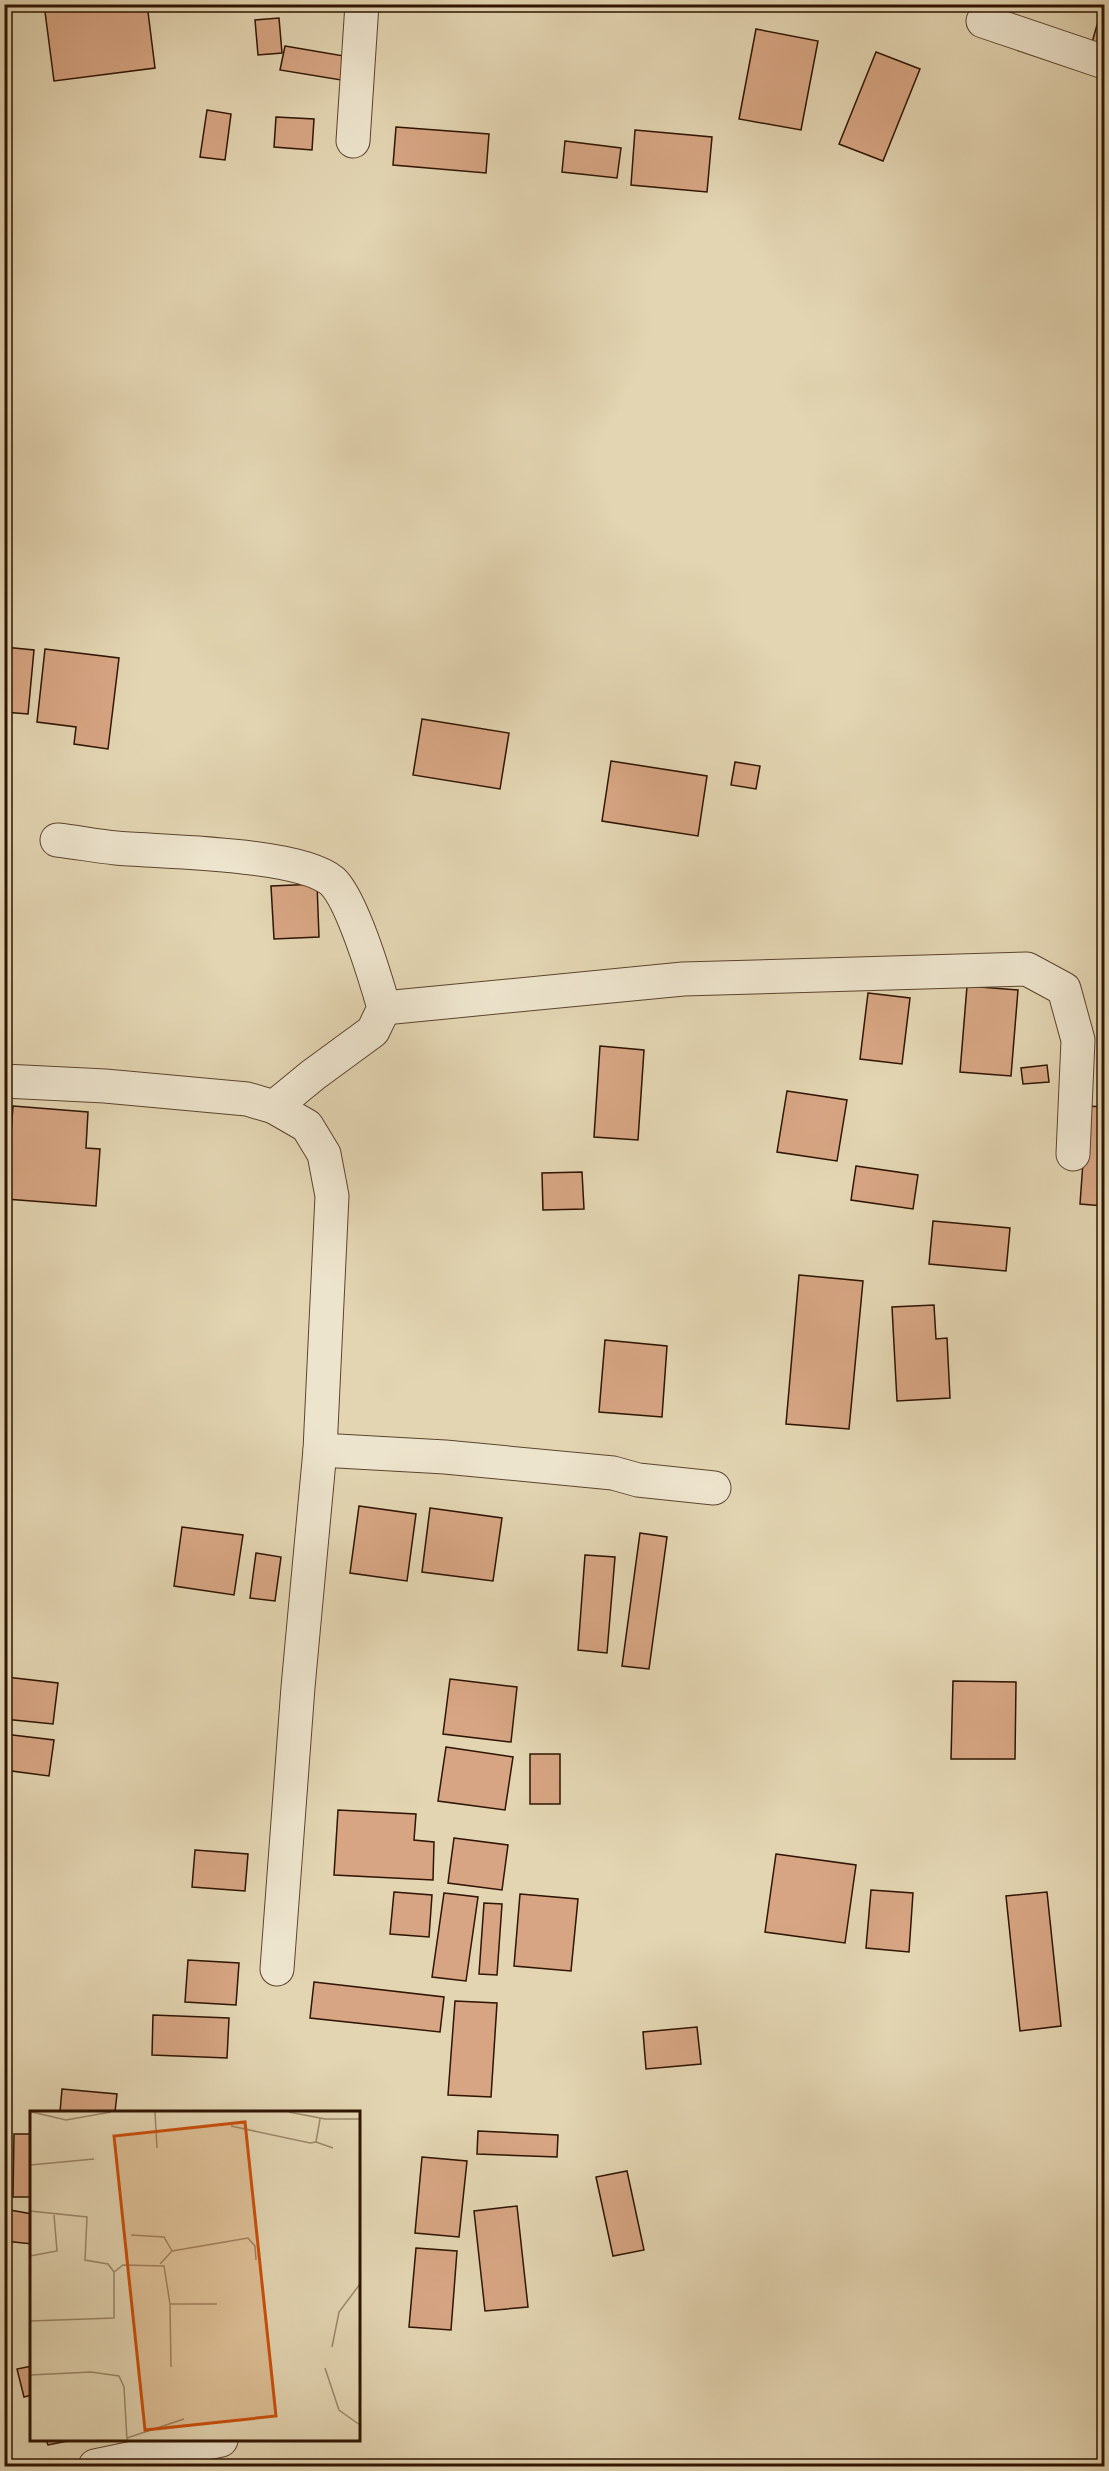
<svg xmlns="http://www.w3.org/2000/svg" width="1109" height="2471" viewBox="0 0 1109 2471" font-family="'Old Standard TT',serif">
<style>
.building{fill:#d7a583;stroke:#2e1401;stroke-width:1.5}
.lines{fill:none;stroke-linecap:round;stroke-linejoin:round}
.minor-casing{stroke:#5b442d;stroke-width:35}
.minor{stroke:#ede4cd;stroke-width:33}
.inset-road{fill:none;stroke:#9b886b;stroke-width:1.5}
.view{fill:#cc4f0a;fill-opacity:0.15;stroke:#cc4f0a;stroke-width:3}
.inset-edge{fill:none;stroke:#2e1401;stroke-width:3}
</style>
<rect width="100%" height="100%" fill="#e3d5b2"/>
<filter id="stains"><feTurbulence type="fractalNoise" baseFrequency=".00333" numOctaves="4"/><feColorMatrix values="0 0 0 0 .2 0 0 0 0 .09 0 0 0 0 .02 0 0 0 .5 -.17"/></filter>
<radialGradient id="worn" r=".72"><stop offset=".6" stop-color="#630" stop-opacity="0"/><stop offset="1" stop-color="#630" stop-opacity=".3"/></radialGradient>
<g class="building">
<path d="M44,4h103l8,64 -101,13z"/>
<rect x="264" y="4" width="77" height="4"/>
<path d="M1103,4h1v46l-13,-4z"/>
<path d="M279,18l3,35 -24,2 -3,-35z"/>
<path d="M756,29l62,12 -17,89 -62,-11z"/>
<path d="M285,46l65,11 -3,24 -67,-11z"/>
<path d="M876,52l44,17 -37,92 -44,-17z"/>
<path d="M207,110l24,4 -6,46 -25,-3z"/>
<path d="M276,117l38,2 -2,31 -38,-3z"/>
<path d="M396,127l93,7 -3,39 -93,-8z"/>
<path d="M635,130l77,7 -5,55 -76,-7z"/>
<path d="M565,141l56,7 -4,30 -55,-6z"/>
<path d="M4,647l30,3 -6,64 -24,-2z"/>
<path d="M45,649l74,9 -11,91 -34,-5 2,-17 -39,-5z"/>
<path d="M422,719l87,14 -9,56 -87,-14z"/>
<path d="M611,761l96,15 -9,60 -96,-15z"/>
<path d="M735,762l25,4 -4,23 -25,-4z"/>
<path d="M317,884l2,53 -45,2 -3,-53z"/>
<path d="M967,986l51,4 -7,86 -51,-4z"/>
<path d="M868,993l42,5 -8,66 -42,-5z"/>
<path d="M600,1046l44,4 -6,90 -44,-3z"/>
<path d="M1047,1065l2,17 -26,2 -2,-16z"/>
<path d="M787,1091l60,9 -10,61 -60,-9z"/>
<path d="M13,1106l75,6 -2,36 14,1 -4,57 -90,-7z"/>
<path d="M1087,1106l17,1v99l-24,-2z"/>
<path d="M856,1166l62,9 -5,34 -62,-9z"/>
<path d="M582,1172l2,37 -41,1 -1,-37z"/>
<path d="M933,1221l77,7 -4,43 -77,-7z"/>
<path d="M799,1275l64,6 -14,148 -63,-5z"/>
<path d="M934,1305l2,34 11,-1 3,60 -53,3 -5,-94z"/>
<path d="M605,1340l62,6 -5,71 -63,-5z"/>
<path d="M359,1506l57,8 -9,67 -57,-8z"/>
<path d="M430,1508l72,10 -9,63 -71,-9z"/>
<path d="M182,1527l61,8 -9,60 -60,-9z"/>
<path d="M640,1533l27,4 -18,132 -27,-3z"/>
<path d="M256,1553l25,4 -6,44 -25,-3z"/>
<path d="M585,1555l30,2 -8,96 -29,-3z"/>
<path d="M6,1677l52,6 -5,41 -49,-5z"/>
<path d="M450,1679l67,8 -6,55 -68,-8z"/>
<path d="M953,1681l63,1 -1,77h-64z"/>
<path d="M4,1734l50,6 -5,36 -45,-6z"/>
<path d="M446,1747l67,10 -8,53 -67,-9z"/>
<rect x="530" y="1754" width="30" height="50"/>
<path d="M338,1810l78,4 -2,26 20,2 -1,38 -99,-5z"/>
<path d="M454,1838l54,7 -6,45 -54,-7z"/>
<path d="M195,1850l53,4 -3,37 -53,-4z"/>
<path d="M776,1854l80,11 -11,78 -80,-11z"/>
<path d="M871,1890l42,3 -4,59 -43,-4z"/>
<path d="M394,1892l38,3 -3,42 -39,-3z"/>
<path d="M1047,1892l14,134 -41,5 -14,-135z"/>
<path d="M444,1893l34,4 -12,84 -34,-4z"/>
<path d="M520,1894l58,5 -7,72 -57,-5z"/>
<path d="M484,1903l18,1 -5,71 -18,-1z"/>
<path d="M188,1960l51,3 -3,42 -51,-3z"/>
<path d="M314,1982l130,15 -4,35 -130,-14z"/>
<path d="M455,2001l42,2 -6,94 -43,-2z"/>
<path d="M153,2015l76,3 -2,40 -75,-3z"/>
<path d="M697,2027l4,37 -55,5 -3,-37z"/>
<path d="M62,2089l55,5 -2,18h-55z"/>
<path d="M478,2131l80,4 -1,22 -80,-3z"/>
<path d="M14,2134h18v63h-19z"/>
<path d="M422,2157l45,4 -8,76 -44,-4z"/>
<path d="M627,2171l17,79 -31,6 -17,-79z"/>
<path d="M517,2206l11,101 -43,4 -11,-100z"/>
<path d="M10,2210l22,4v30l-27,-3z"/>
<path d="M416,2248l41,3 -6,79 -42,-3z"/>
<path d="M32,2366v29l-8,2 -7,-28z"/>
<path d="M46,2440h27l-25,5z"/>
</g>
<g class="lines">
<g class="minor-casing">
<g id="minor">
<path d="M983,21l121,41"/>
<path d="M353,141l9,-137"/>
<path d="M57,840c19,2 39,6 59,8 47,4 183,5 216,33 20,18 44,99 52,127l-11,23 -60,44 -39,32"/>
<path d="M384,1008l299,-29 344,-10 37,20 14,51 -5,114"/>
<path d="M4,1081l101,5 142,13 27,8 33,19 17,28 8,42 -12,254 125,7 168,16 25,7 76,8"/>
<path d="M277,1969l21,-282 22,-237"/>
<path d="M95,2466l126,-26"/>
</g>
</g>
<use href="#minor" class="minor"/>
</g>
<g transform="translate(30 2111)">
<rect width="330" height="330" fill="#e3d5b2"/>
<path class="inset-road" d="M2,1l34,8 45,-8M125,1l2,36M259,1l36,7h35M201,15l79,17 6,-1 4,-23M286,31l17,6M0,54l64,-6M0,100l57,6 -2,43 23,4 6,8M101,124l33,2 8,14 -12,13M142,140l76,-13 7,8 1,14M0,145l27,-5 -3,-36M140,193l1,63M0,210l84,-3v-46l9,-7 41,1 6,38h47M302,236l7,-35 21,-28M295,257l14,42 21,15M0,264l61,-3 28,4 5,11 3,53M97,327l57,-19"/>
<path class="view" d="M215,11l31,294 -131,14 -31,-294z"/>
<rect width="330" height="330" class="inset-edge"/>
</g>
<rect width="1109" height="2471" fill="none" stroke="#e3d5b2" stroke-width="24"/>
<rect x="6" y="6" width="1097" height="2459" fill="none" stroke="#2e1401" stroke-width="3"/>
<rect x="12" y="12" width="1085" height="2447" fill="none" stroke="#2e1401" stroke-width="1.5"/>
<rect width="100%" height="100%" filter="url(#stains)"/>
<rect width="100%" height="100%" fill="url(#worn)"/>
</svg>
